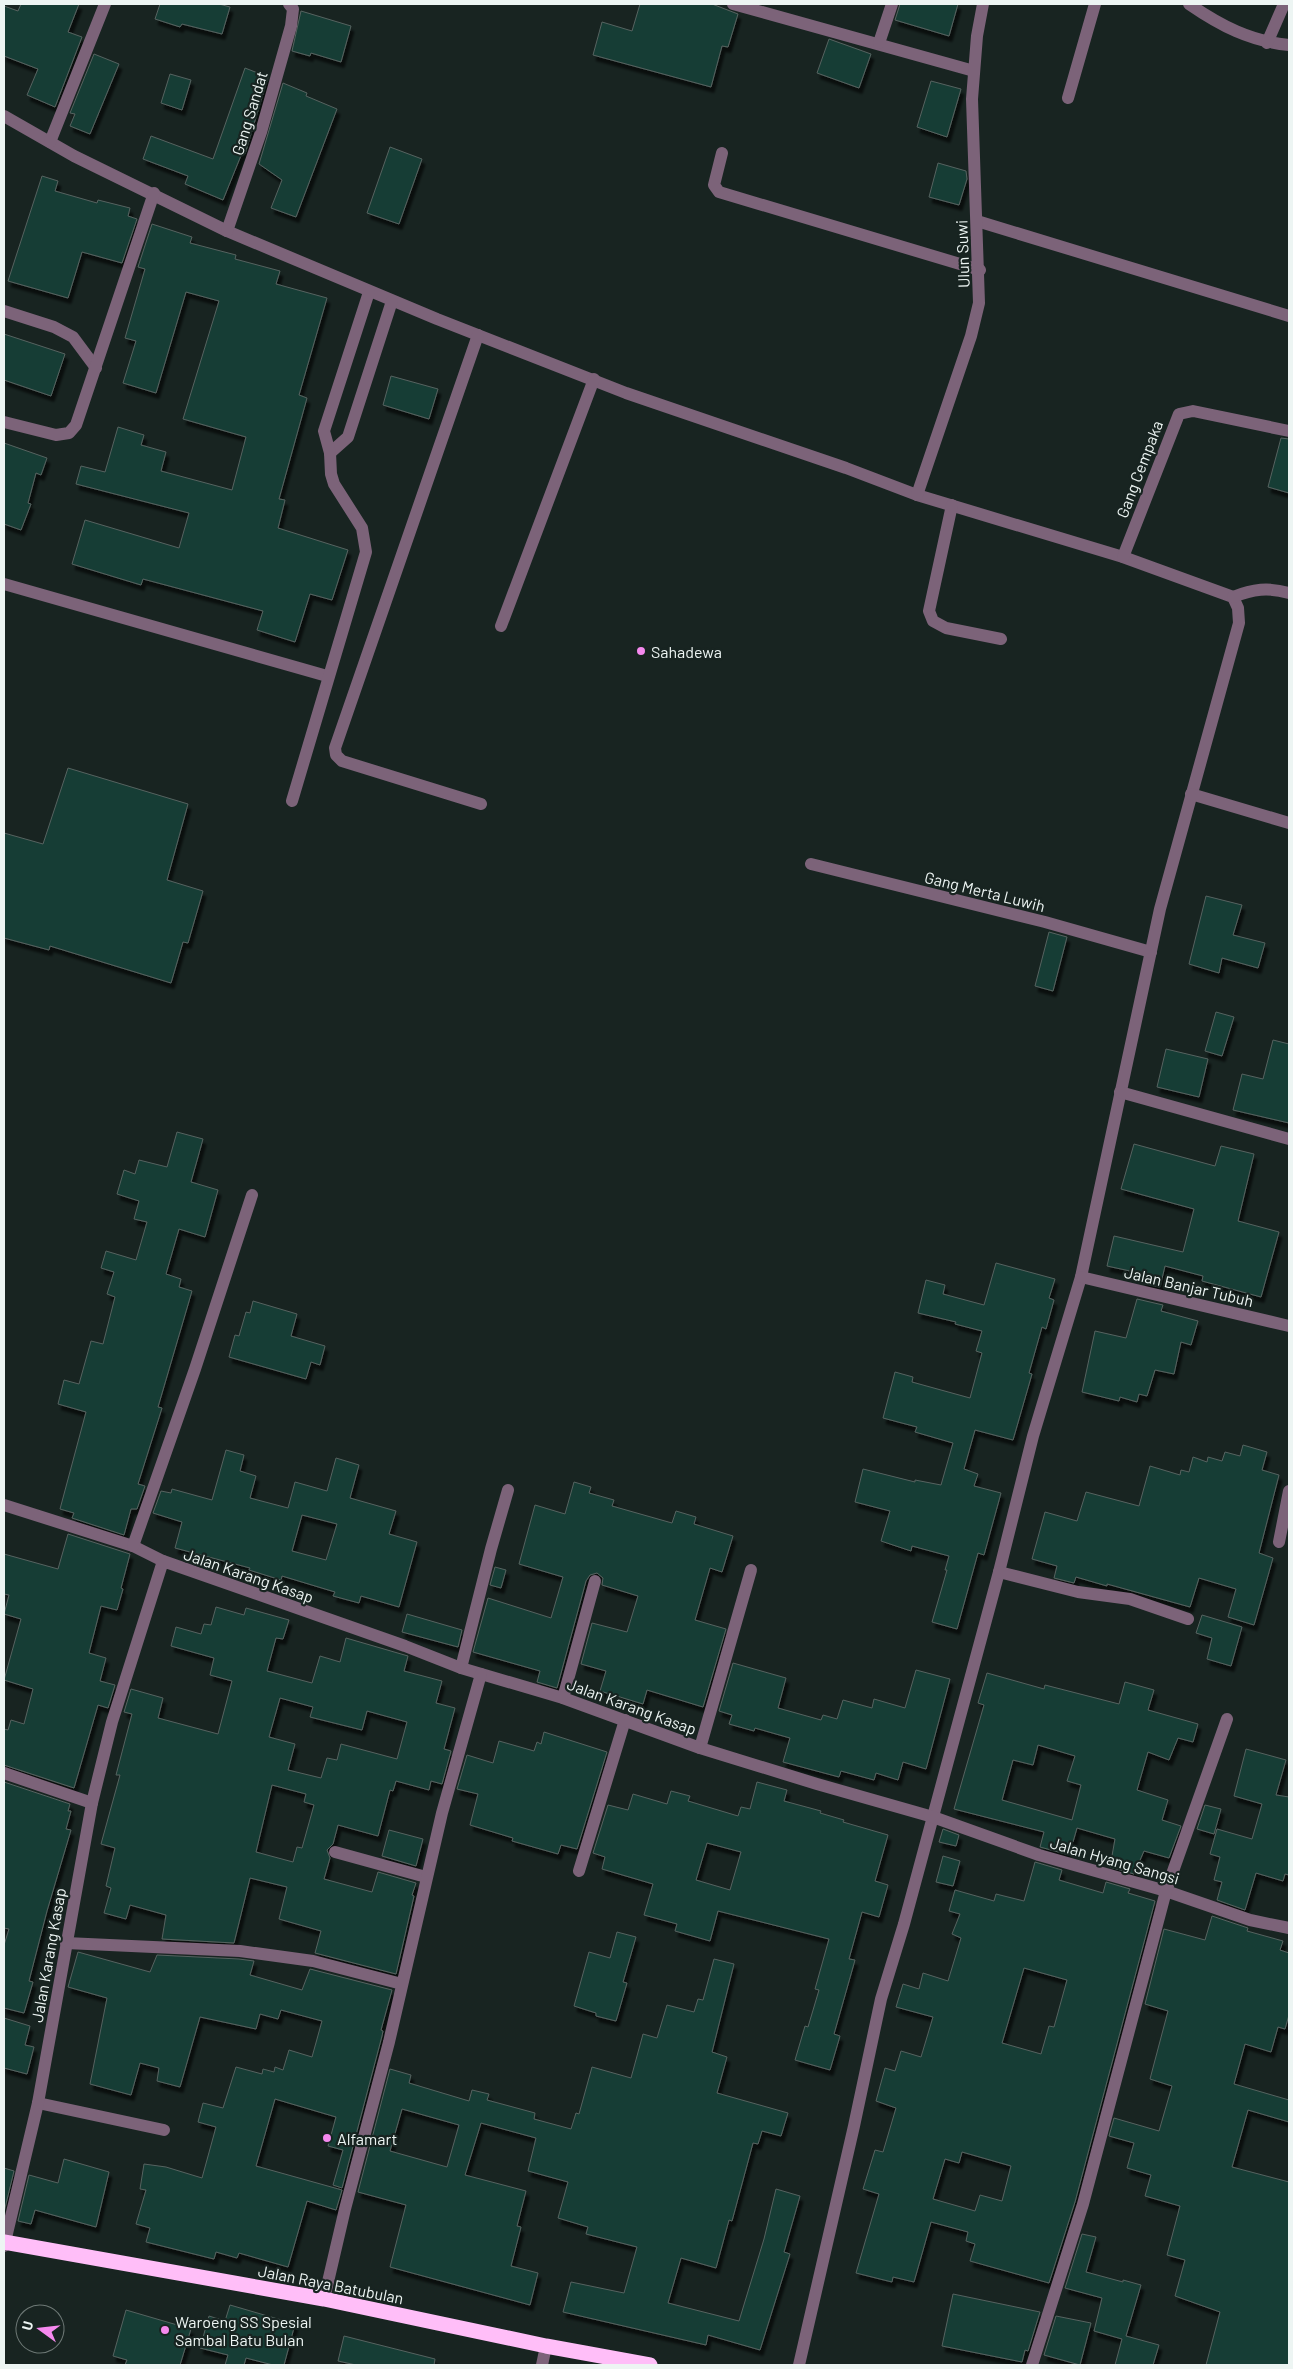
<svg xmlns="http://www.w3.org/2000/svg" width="1293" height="2369" viewBox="0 0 1293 2369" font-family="Barlow,sans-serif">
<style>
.building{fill:#173c35;stroke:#566360;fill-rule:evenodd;filter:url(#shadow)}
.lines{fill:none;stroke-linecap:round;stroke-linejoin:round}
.minor{stroke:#7c6379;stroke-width:12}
.highway{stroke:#ffbef8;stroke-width:15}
.poi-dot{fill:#f589ee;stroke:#182421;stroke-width:2}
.labels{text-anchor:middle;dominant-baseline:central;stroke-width:4.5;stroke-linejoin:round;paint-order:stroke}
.street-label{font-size:16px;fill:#edf5f3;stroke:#182421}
.poi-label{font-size:16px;fill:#edf5f3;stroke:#182421;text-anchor:start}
</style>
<defs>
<filter id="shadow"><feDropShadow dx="3" dy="5.5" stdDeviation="1" flood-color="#0009"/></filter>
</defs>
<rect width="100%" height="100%" fill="#182421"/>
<g class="building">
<path d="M21,4h58l-11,28 14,5 -27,70 -28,-12 11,-26 -34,-13v-50l14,5z"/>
<path d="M160,4h59l11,3 -8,27 -40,-10 -2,3 -25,-8z"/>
<path d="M640,4h72l26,10 -10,33 -6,-1 -11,41 -118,-32 9,-33 30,9z"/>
<path d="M900,4h58l-9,32 -54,-16z"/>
<path d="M301,11l50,15 -10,36 -30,-9 -1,3 -18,-5z"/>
<path d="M829,39l42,15 -12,34 -42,-15z"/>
<path d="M94,54l25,10 -29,70 -20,-8 5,-12 -5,-1z"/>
<path d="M245,68l23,9 -23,77 -3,-1 -19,47 -38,-16 3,-8 -45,-17 8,-23 62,23z"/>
<path d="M170,74l21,6 -9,30 -21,-7z"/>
<path d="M931,81l30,8 -14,48 -30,-10z"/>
<path d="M283,83l24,10 -1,3 31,13 -41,108 -25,-9 11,-28 -23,-16z"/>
<path d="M390,147l32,12 -23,65 -32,-11z"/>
<path d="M938,163l28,8 1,8 -8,26 -30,-8z"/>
<path d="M42,176l16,5 -3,10 42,12 1,-3 32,8 -2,8 9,3 -15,44 -40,-11 -14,46 -60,-17z"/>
<path d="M152,224l40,13 -2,6 46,12 -1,4 45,12 -4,13 51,14 -28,97 8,3 -28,101 6,1 -7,28 70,22 -16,50 -22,-6 -15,48 -38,-12 6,-19 -120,-32 -2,6 -69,-21 13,-44 94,28 10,-35 -113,-29 5,-18 24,6 13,-45 26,8 -3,10 25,7 -5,19 71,19 14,-53 -63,-18 36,-118 -33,-9 -30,101 -33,-10 13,-42 -11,-3 20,-69 -7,-2z"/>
<path d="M4,334l61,20 -14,42 -47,-16z"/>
<path d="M391,376l47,13 -9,30 -46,-14z"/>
<path d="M1281,438l8,1v54l-21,-6z"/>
<path d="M4,443l43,15 -6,17 -5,-2 -8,30 3,1 -10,26 -17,-6z"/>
<path d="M68,768l120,36 -21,76 36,11 -15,52 -5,-1 -12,41 -121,-37 -1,4 -45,-12v-105l39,11z"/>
<path d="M1206,896l36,9 -9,30 32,8 -7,25 -36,-10 -3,15 -30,-9z"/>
<path d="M1049,932l18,5 -14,54 -18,-5z"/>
<path d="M1216,1012l18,5 -12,39 -17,-5z"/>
<path d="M1273,1040l16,4v79l-56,-13 9,-36 21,5z"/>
<path d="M1166,1049l42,10 -9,38 -42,-10z"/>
<path d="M177,1132l26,7 -12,43 27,8 -13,47 -26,-8 -13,45 15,5 -2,8 13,4 -34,116 4,1 -24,76 7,2 -8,23h-6l-7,26 -52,-17 2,-5 -14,-4 26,-97 -28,-8 6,-24 15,4 12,-43 12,3 12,-47 -8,-3 7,-22 -13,-4 5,-17 30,9 11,-38 -13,-3 5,-18 -22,-7 7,-24 11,4 4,-14 28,7z"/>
<path d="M1134,1144l81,22 6,-20 33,8 -16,67 41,11 -18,65 -59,-16 1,-5 -38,-10 -5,21 -18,-4 2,-9 -37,-8 7,-30 69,16 11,-43 -73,-20z"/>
<path d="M996,1263l59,16 -6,19 5,2 -8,29 -4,-2 -13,46 3,1 -19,66 -38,-10 -11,39 14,5 -4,12 27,7 -17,62 -6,-2 -21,76 -25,-7 15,-52h-2l4,-14 -37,-10 -1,5 -30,-10 9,-30 -35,-9 8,-33 52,13v-2l26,5 12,-42 -38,-11 2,-5 -34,-9 12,-46 18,5 -1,5 58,16 12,-45 -6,-2 6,-20 -27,-7 1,-2 -38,-9 8,-33 19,5 -2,9 41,11z"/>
<path d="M1137,1299l26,6 -2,6 37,10 -7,24 -10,-3 -7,32 -19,-4 -8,26 -8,-2 -2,8 -17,-5 -1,4 -37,-9 13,-61 31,7z"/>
<path d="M253,1301l44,13 -6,22 34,10 -5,19 -9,-3 -5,17 -77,-22 6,-22 4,1 7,-24 4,1z"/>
<path d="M1243,1445l24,7 -5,18 17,5 -20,78 14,5 -19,67 -26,-8 8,-28 -37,-11 -9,29 -83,-23v2l-31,-9 -2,6 -20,-5 3,-12 -25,-7 13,-47 32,9 9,-29 53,14 11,-40 30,9 1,-5 8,2 4,-15 14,5 1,-5 14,4 3,-9 15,4z"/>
<path d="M226,1450l18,5 -4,16 16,5 -6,22 38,10 7,-26 32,9 9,-33 23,7 -9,33 46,13 -7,23 28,8 -18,65 -38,-11 -2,7 -26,-7 2,-4 -53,-16 -1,4 -32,-10 1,-2 -75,-20 7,-26 -29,-9 8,-22 10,2 1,-4 40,11zM302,1515l35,9 -11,36 -34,-9z"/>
<path d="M574,1482l17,5 -2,6 25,7 -2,6 60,17 4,-12 20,6 -2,7 39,12 -11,36 -12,-4 -15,52 31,9 -23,78 -56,-17 -4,14 -43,-13 6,-20 -25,-7 11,-41 35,9 11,-36 -36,-11 1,-7 -6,-5 -7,2 -4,6 -29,107 -20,-6 3,-11 -67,-19 15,-54 63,20 12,-41 -44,-13 16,-59 30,9z"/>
<path d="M68,1534l62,20 -9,34 2,1 -6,21 -16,-4 -12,47 17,5 -6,23 15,4 -7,23 -10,-3 -24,83 -70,-23v-36l4,1 3,-10 13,4 9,-35 -29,-9 17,-61 -17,-5 5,-19 -5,-1v-40l54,15z"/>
<path d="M495,1567l11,3 -5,18 -11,-3z"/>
<path d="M216,1607l28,8 2,-7 43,12 -6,19 -7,-1 -9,33 45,12 8,-27 20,6 6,-24 62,18 -4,15 38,10 -6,22 19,5 -11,41 7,2 -9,33 -11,-3 -2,9 -33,-9 -3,10 -3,-1 -12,46 -40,-11 -5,19 -6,6 3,8 -6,21 48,13 6,-20 38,11 -4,12 2,1 -18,78 -81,-21 6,-22 -42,-12 8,-32 -37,-9 -16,65 -72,-4 4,-24 -36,-10 -4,14 -22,-6 7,-25 -5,-2 9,-38 -14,-4 19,-69h-4l16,-61 -8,-2 7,-23 32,9 -5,20 60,16 14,-53 -22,-6 4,-17 -43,-12 5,-19 25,7 3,-10 7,1zM280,1698l33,9 -3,10 52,13 5,-19 40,11 -10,37 -56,-15 -4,16 -10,-2 -6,20 -33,-8 7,-26 -26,-7zM272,1785l34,9 -2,8 10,3 -12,43 -5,-1 -4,15 -37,-10z"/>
<path d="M407,1614l55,16 -4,17 -56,-15z"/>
<path d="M1202,1615l40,12 -11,39 -24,-7 5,-21 -16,-5z"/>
<path d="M733,1663l53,15 -8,30 43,12 2,-5 14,4 6,-19 29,8 2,-9 31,9 11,-38 34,9 -24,90 -23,-7 -5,18 -22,-7 -2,7 -33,-9 -2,6 -56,-15 7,-24 -35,-10 -1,3 -25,-7 3,-9 -13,-4z"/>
<path d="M987,1673l57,16 1,-4 74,19 6,-22 29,8 -6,20 50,14 -5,18 -15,-4 -9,22 -21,-8 -11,38 31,10 -6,20 19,6 -12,32 -25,-7 -10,23 -24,-7 5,-28 -38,-11 -4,14 -3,-1 -4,13 -26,-7 4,-15 -90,-23 30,-104 -6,-2zM1038,1745l37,11 -8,25 14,4 -9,35 -70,-20 11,-40 20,5z"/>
<path d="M544,1732l63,20 -30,97 -16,-4 -3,9 -46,-13 1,-3 -43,-13 8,-31 -21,-5 10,-34 26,8 6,-22 35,10 3,-9 4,2z"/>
<path d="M1246,1749l40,11 -10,35 13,2v78l-4,-1 -2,7 -27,-8 -11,37 -28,-10 5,-18 -8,-2 6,-23 -10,-3 7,-25 35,10 10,-35 -28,-8z"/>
<path d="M4,1782l66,22 -2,7h3l-5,18 5,1 -24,81 -18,70 4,1 -9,31 -20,-5v-63l5,-16 -5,-1z"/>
<path d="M757,1782l30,8 -3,11 37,10 -1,2 24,7 -1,2 45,13 -13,46 13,4 -9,32 -17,-5 -13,47 6,1 -21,74 6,2 -10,34 -35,-10 10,-34 3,1 11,-37 -4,-1 14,-50 -111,-28 -8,30 -35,-10 2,-7 -33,-9 9,-31 -51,-15 3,-12 -12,-4 15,-48 20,5 5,-16 34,10 4,-13 19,5 -2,5 50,15 3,-9 9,2zM707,1843l34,9 -11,38 -34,-10z"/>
<path d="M1205,1805l16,4 -7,25 -17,-5z"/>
<path d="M943,1829l16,6 -3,11 -17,-4z"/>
<path d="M389,1830l34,9 -7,27 -34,-10z"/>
<path d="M943,1856l17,5 -7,25 -17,-4z"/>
<path d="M1035,1862l27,8 -3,10 44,13 3,-11 24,7 -2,4 27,8 -80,301 -26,81 -79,-22 5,-17 -9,-3 2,-9 -37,-10 -17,60 -21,-5 -1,5 -36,-9 23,-79 -16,-5 12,-39 8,2 13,-44 -20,-7 9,-33 10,3 6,-20 20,6 12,-40 -37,-10 7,-23 16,5 4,-16 25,8 13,-43 -9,-4 8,-20 -11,-3 6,-21 39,11 2,-7 28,7zM1024,1968l43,12 -13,47 -5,-1 -8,28 -39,-11zM962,2152l49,14 -9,35 -22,-6 -5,16 -42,-12 12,-40 14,4z"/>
<path d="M1212,1916l36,12 -1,3 36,10 -3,9 9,3v62l-4,14 -7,-2 -7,25 -26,-8 -11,40 55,16v22l-41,-12 -16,57 57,15v183h-83l14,-53 -45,-16 10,-36 -18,-5 13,-49 -35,-10 6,-21 -24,-7 7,-25 -25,-7 5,-18 45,13 13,-45 -22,-7 18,-68 -23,-7 19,-75 41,11z"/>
<path d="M617,1932l19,5 -13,45 4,1 -11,38 -20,-5v-3l-22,-7 15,-54 21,6z"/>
<path d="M78,1952l72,20 7,-17 82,4 15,2 -4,14 52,15 8,-21 82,21 -11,40 2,1 -1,5 -40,152 -9,-3 10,-35 -15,-4 8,-29 -61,-18 -19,67 86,24 -6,20 -29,-9 -19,66 -49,-14 -2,5 -21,-6 -2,7 -68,-17 4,-14 -14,-4 10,-34 -6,-1 4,-25 22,3 36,11 14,-51 -18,-5 5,-19 20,5 13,-41 26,7 1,-5 11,3 1,-5 8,3 6,-20 23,7 10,-36 -41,-11 -3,9 -18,-5 -4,15 -56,-12 -20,70 -23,-6 2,-13 -19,-5 -9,32 -41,-11 17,-86 -39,-11z"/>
<path d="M714,1959l20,5 -22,88 15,5 -10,36 71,20 -7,23 -19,-5 -4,13 -5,-1 -21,78 -3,-1 -13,48 -35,-10 -13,45 71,18 25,-82 12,-50 24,7 -16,56 6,2 -30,96 -52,-15 -2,10 -143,-33 8,-30 53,11 13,-46 -51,-13 2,-7 -30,-9 10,-36 -40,-11 8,-33 -55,-15 -16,52 61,16 -9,35 4,1 -10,39 27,7 -8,32 -140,-38 16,-62 -48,-13 32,-123 21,6 -2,8 60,18 3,-11 17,4 -2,6 48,13 -1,6 37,10 5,-16 3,1 13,-47 39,11 12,-44 14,4 10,-33 27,7 4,-13 5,1zM402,2109l57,16 -12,42 -57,-16z"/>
<path d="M4,2018l26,8 -5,19 9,2 -7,27 -23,-6z"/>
<path d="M64,2159l45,13 -13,55 -61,-17 -4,14 -13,-3 11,-46 29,8z"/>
<path d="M4,2168l10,3 -10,41z"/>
<path d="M1082,2234l14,3 -10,35 37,10v-2l18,5 -15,51 33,9 -6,20h-38l7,-26 -28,-8 8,-33 -37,-10z"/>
<path d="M953,2294l87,18 -12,39 -3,-1 -3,12 -80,-16z"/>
<path d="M230,2305l65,19 -11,41h-11l-27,-7 -2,7h-19l3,-10 -28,-7 9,-32 16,5z"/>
<path d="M126,2310l65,19 -11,36h-55l2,-5 -14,-4z"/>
<path d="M1056,2316l35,7 -11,42 -36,-10z"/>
<path d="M344,2336l91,23 -1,6h-78l-18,-4z"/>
</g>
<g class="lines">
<g class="minor">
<path d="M733,4l241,67"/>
<path d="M1189,4c32,22 61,37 100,41"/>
<path d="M879,43l13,-39"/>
<path d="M1267,43l17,-39"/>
<path d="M1068,98l27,-94"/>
<path d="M4,116l70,40 153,75 210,88 189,74 220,75 71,27 206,62 110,40 5,11 1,15 -79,286 -79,368 -48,159 -34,136 -95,352 -23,75 -27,127 -55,239"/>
<path d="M50,142l55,-138"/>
<path d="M722,153l-8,32 5,7 261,78"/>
<path d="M977,221l312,95"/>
<path d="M227,231l34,-99 30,-106 2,-17 -4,-5"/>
<path d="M4,311l50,16 19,10 23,31"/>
<path d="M478,335l-143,413 1,7 6,6 139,43"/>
<path d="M4,422l52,13 13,-2 7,-8 78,-232"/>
<path d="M330,453l18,-16 44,-136"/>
<path d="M917,495l54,-159 8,-33 -7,-204 5,-63 6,-32"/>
<path d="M952,505l-23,106 4,10 13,7 55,11"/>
<path d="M1123,557l56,-143 14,-3 96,20"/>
<path d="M4,584l323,92"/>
<path d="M1233,597c20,-8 35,-10 56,-4"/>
<path d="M501,626l93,-247"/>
<path d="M1191,794l98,29"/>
<path d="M292,801l74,-249 -4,-24 -28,-44 -3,-10 -1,-21 -6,-22 45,-139"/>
<path d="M811,864l234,58 106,30"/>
<path d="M1120,1092l169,47"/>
<path d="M1081,1277l208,49"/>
<path d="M4,1505l129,41 30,15"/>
<path d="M1279,1542l10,-51"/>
<path d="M133,1546l62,-177 57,-174"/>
<path d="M999,1572l79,20 52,7 58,20"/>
<path d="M461,1668l30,-119 17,-59"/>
<path d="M563,1698l32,-117"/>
<path d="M700,1748l51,-178"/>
<path d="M4,1773l88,30"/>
<path d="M335,1852l91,25"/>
<path d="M579,1871l46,-151"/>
<path d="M66,1943l174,8 73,10 89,23"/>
<path d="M38,2103l126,27"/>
<path d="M4,2246l34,-143 54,-300 20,-81 51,-161 242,85 56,22 102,30 137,50 117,36 116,33 106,38 127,36 84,29 39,8"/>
<path d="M324,2299l21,-90 44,-167 53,-229 39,-139"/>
<path d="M542,2365l4,-19"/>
<path d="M1032,2365l51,-161 83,-313 61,-172"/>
</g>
<path class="highway" d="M4,2242l320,57 222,47 104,19"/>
</g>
<g class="poi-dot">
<circle cx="641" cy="651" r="5"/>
<circle cx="327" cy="2138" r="5"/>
<circle cx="165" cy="2330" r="5"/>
</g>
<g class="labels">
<g class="street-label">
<text transform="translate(249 113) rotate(-73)">Gang Sandat</text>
<text transform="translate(962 254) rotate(-92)">Ulun Suwi</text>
<text transform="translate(1139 469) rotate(-69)">Gang Cempaka</text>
<text transform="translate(985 891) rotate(14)">Gang Merta Luwih</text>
<text transform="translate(1189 1286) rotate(13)">Jalan Banjar Tubuh</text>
<text transform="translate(249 1575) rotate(19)">Jalan Karang Kasap</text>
<text transform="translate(632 1706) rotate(20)">Jalan Karang Kasap</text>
<text transform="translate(1115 1860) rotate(16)">Jalan Hyang Sangsi</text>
<text transform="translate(48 1955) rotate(-80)">Jalan Karang Kasap</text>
<text transform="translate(331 2284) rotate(11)">Jalan Raya Batubulan</text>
</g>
<g class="poi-label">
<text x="651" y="651">Sahadewa</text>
<text x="337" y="2138">Alfamart</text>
<text x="175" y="2321">Waroeng SS Spesial<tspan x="175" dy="18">Sambal Batu Bulan</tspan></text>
</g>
</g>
<rect width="1293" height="2369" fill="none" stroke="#edf5f3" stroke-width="10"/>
<g transform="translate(40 2329) rotate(285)"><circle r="24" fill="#182421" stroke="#6d7875"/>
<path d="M0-4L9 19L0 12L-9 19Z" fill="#f589ee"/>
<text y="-8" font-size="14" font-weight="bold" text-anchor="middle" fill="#edf5f3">U</text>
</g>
</svg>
